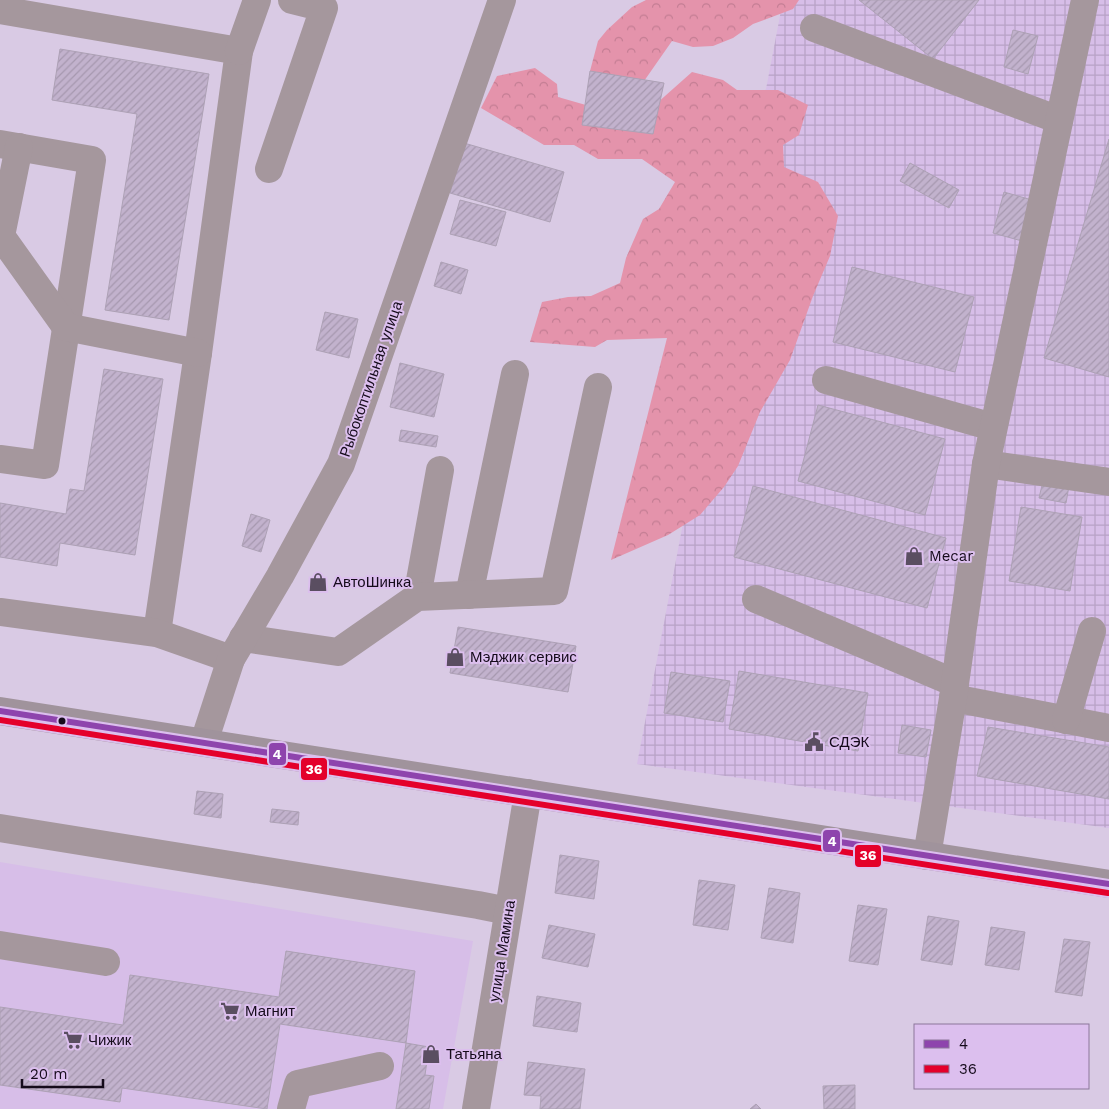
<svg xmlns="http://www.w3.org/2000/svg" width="1109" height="1109" viewBox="0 0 1109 1109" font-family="'Work Sans',sans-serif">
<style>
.built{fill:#d7bee8}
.industrial{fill:url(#industrial-grid)}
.forest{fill:url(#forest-crowns)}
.building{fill:url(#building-hatch);stroke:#ada1b5}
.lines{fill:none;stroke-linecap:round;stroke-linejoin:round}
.minor{stroke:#a5979d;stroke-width:28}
.major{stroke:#a0939c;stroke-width:28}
.bus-1-casing{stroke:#dcbfee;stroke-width:10}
.bus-2-casing{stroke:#dcbfee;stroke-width:10}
.bus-1{stroke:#8e44ad;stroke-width:6}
.bus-2{stroke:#e4002b;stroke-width:6}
.bus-dot{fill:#150b1b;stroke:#dcbfee;stroke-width:2}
.labels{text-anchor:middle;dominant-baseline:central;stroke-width:4;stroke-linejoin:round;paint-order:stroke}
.street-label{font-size:15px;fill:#150b1b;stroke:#dcbfee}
.poi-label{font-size:15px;fill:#150b1b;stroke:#dcbfee;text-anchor:start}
.line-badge{stroke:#dcbfee;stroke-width:2}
.badge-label{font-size:14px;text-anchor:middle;font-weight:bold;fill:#fff}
</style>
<defs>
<pattern id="industrial-grid" width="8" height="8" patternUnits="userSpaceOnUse" patternTransform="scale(1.25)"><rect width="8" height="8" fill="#d7bee8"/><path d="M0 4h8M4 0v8" fill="none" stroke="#b8a2c6"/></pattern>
<pattern id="forest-crowns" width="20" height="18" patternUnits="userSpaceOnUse" patternTransform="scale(1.25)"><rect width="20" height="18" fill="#e493ab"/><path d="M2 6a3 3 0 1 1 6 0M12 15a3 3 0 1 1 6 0" fill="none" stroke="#c37d93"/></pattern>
<pattern id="building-hatch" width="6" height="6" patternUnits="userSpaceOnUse" patternTransform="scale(1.25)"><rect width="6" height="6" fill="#c2b2cd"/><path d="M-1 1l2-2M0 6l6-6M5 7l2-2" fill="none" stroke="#a698af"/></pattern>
</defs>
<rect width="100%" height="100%" fill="#d9cae4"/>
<path class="built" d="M0,862l473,79 -30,168h-443z"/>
<path class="industrial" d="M783,0h326v828l-472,-64z"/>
<g class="forest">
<path d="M646,0h153l-6,9 -40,15 -20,14 -20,8 -20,1 -21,-6 -37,53 -45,-23 8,-30 9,-11 25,-23z"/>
<path d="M535,68l22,16 1,13 80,23 54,-48 31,8 14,10h41l30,15 -9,30 -16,10 1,22 34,15 20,34 -8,40 -17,40 -23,64 -30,52 -22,54 -14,21 -24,28 -32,20 -57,25 56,-222 -60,2 -12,7 -65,-5 12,-40 26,-5 23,-1 29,-13 6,-25 17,-39 16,-10 16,-27 -33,-23h-44l-24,-14h-30l-63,-37 16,-32z"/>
</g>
<g class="building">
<path d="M859,0h120l-46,59z"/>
<path d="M1013,30l25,6 -10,38 -24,-7z"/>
<path d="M60,49l149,25 -40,246 -64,-10 32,-196 -85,-14z"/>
<path d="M590,71l74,12 -11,51 -71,-9z"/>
<path d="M1109,139v238l-65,-19z"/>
<path d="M464,143l100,29 -14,50 -100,-29z"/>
<path d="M910,163l49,27 -10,18 -49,-27z"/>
<path d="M1004,192l28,8 -10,41 -29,-8z"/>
<path d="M460,200l46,12 -10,34 -46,-12z"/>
<path d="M441,262l27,8 -7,24 -27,-8z"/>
<path d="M852,267l122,30 -19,75 -122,-30z"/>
<path d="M325,312l33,7 -9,39 -33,-8z"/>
<path d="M400,363l44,11 -10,43 -44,-10z"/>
<path d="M104,369l59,10 -28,176 -75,-12 -3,23 -57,-9v-54l66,11 4,-25 14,2z"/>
<path d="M818,405l127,34 -20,76 -127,-34z"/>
<path d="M401,430l37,6 -2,11 -37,-6z"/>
<path d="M1043,481l26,5 -3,17 -27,-5z"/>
<path d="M753,486l193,52 -19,70 -193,-51z"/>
<path d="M1021,507l61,10 -12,74 -61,-10z"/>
<path d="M251,514l19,6 -9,32 -19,-6z"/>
<path d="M458,627l118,19 -8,46 -118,-19z"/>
<path d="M739,671l129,22 -10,58 -129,-22z"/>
<path d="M671,672l59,9 -7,41 -59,-9z"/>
<path d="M902,725l29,5 -5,27 -28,-4z"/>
<path d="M988,727l121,20v52l-132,-23z"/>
<path d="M197,791l26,3 -2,24 -27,-4z"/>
<path d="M272,809l27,3 -1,13 -28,-3z"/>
<path d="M560,855l39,6 -5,38 -39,-6z"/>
<path d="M699,880l36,5 -7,45 -35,-5z"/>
<path d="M769,888l31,5 -7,50 -32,-5z"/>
<path d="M858,905l29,4 -9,56 -29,-4z"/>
<path d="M928,916l31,5 -7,44 -31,-5z"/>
<path d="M549,925l46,9 -7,33 -46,-9z"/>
<path d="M991,927l34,5 -6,38 -34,-5z"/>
<path d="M1064,939l26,3 -8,54 -27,-4z"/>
<path d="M286,951l129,20 -9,72 -126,-19 -13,85 -145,-21 -2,14 -120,-17v-78l123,18 7,-50 149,22z"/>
<path d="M537,996l44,7 -4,29 -44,-6z"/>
<path d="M406,1043l23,4 -4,28 9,1 -5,33h-33z"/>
<path d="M528,1062l57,7 -5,40h-40l1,-13 -17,-1z"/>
<path d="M855,1085v24h-31l-1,-23z"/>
<path d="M756,1104l5,5h-11z"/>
</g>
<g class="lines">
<g class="minor">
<path d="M0,10l239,41 -41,302 -41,280"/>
<path d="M814,28l245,92"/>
<path d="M239,51l18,-51"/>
<path d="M0,144l92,16 -47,305 -45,-6"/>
<path d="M19,147l-18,89 65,91 132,26"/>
<path d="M269,169l55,-161 -32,-8"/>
<path d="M826,380l167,47"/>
<path d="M986,464l123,18"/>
<path d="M469,595l46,-221"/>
<path d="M417,597l23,-127"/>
<path d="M756,599l199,84"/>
<path d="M0,612l157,21 74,26"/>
<path d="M243,638l95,14 79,-55 137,-6 44,-204"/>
<path d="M953,698l156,30"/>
<path d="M1066,720l26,-89"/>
<path d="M204,742l27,-83 49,-83 61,-112 161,-464"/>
<path d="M0,828l478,77 30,6"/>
<path d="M927,856l26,-158 33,-234 99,-464"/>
<path d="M0,945l106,17"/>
<path d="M291,1109l7,-25 82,-18"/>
<path d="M476,1109l52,-316"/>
</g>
<path class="major" d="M0,711l1109,173"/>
<g class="bus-1-casing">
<path id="bus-1" d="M0,711l1109,173"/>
</g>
<g class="bus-2-casing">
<path id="bus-2" d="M0,720l1108,173"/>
</g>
<use href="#bus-1" class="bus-1"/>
<use href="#bus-2" class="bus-2"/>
</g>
<defs>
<g id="shop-bare" transform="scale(1.5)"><path d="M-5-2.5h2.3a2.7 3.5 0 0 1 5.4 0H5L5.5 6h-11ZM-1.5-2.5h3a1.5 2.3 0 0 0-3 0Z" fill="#5a4e61" stroke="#dcbfee" stroke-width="2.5" paint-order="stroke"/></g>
<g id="civic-bare" transform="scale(1.5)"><path d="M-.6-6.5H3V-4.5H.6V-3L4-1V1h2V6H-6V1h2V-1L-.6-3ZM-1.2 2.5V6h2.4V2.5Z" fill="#5a4e61" stroke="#dcbfee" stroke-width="2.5" paint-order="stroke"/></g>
<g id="supermarket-bare" transform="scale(1.5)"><path d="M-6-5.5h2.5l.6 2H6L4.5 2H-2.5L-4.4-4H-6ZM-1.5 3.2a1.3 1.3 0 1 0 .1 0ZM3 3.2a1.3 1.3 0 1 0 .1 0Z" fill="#5a4e61" stroke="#dcbfee" stroke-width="2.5" paint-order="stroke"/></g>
</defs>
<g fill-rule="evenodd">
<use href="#shop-bare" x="914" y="556"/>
<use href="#shop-bare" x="318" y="582"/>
<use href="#shop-bare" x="455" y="657"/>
<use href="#civic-bare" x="814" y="742"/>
<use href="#supermarket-bare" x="230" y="1011"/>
<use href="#supermarket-bare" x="73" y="1040"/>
<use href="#shop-bare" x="431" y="1054"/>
</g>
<circle class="bus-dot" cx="62" cy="721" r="4.5"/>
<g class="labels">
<g class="street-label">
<text transform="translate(371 379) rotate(-71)">Рыбокоптильная улица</text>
<text transform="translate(502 951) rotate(-81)">улица Мамина</text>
</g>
<g class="poi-label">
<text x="929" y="556">Mecar</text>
<text x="333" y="582">АвтоШинка</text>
<text x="470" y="657">Мэджик сервис</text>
<text x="829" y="742">СДЭК</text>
<text x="245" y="1011">Магнит</text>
<text x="88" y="1040">Чижик</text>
<text x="446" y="1054">Татьяна</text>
</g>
</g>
<g class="line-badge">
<rect x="268" y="742" width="19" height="24" rx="5" fill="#8e44ad"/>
<rect x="300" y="757" width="28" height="24" rx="5" fill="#e4002b"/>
<rect x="822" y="829" width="19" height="24" rx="5" fill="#8e44ad"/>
<rect x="854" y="844" width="28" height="24" rx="5" fill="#e4002b"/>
</g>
<g class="badge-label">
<text x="277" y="759">4</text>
<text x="314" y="774">36</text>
<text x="832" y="846">4</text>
<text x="868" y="860">36</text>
</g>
<rect x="914" y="1024" width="175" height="65" fill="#dcbfee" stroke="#8c779a"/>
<rect x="924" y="1040" width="25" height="8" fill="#8e44ad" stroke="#8c779a"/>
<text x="959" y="1049" font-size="15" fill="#150b1b">4</text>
<rect x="924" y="1065" width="25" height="8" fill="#e4002b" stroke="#8c779a"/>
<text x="959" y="1074" font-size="15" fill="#150b1b">36</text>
<path d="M22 1079v8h81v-8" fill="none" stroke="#150b1b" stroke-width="2.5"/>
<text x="30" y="1079" font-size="15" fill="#150b1b" stroke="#dcbfee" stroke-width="4" paint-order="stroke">20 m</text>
</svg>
